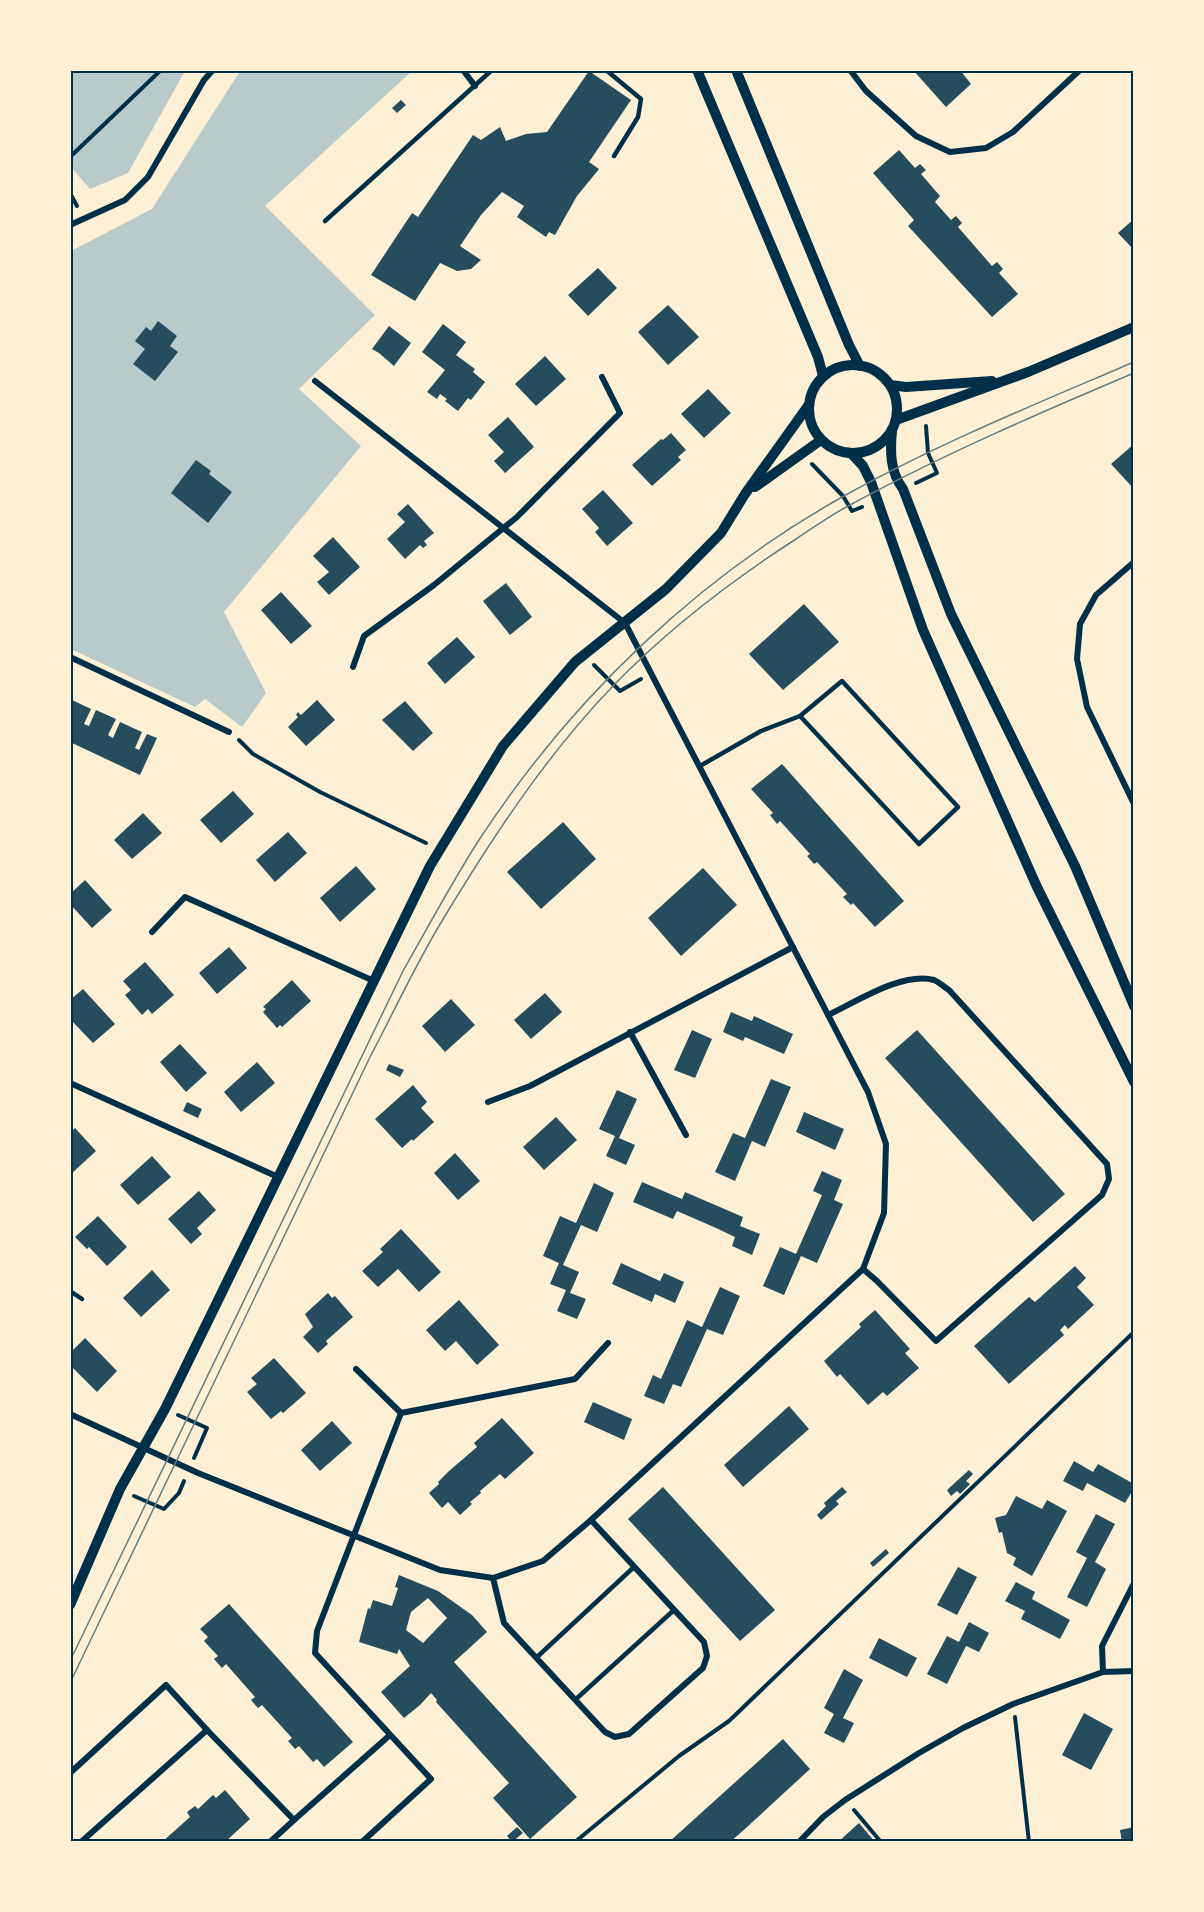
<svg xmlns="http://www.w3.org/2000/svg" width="1204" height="1912" viewBox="0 0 1204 1912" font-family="'Source Serif 4',serif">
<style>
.green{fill:#b9caca}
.building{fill:#264d5e;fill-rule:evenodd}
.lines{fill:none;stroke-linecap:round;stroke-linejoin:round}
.path{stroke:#003049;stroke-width:4}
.service{stroke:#003049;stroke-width:4.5}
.minor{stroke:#003049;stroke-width:6}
.tertiary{stroke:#003049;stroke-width:10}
.tram{stroke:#657d81;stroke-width:1.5}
.neatline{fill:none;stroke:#003049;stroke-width:2}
</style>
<rect width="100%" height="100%" fill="#fdf0d5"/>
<g class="green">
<path d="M70,71h115l-57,102 -38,16 -19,-22z"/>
<path d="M240,71h172l-147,135 110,109 -76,74 62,57 -137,166 42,81 -24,34 -37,-28 -10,8 -124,-58v-398l81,-42z"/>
</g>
<g class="building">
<path d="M913,70h47l11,14 -25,23z"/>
<path d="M589,71l42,29 -42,62 10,7 -22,27 -22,39 -6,-3 -3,5 -29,-20 7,-11 -22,-14 -21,23 -21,31 21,14 -10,9 -14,2 -17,-8 -25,38 -44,-26 41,-62 6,4 55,-82 8,5 19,-13 6,14 20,-7 21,-2z"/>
<path d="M401,100l5,5 -9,8 -5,-5z"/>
<path d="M899,150l16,18 5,-4 6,6 -5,4 19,22 -5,6 16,18 5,-4 6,7 -4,4 34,39 5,-4 6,7 -4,4 19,21 -26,23 -84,-91 6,-6 -41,-47z"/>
<path d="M1134,219v31l-16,-17z"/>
<path d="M598,268l19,20 -29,28 -20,-21z"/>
<path d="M668,305l31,32 -31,28 -30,-33z"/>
<path d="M158,321l19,15 -7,10 8,6 -23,29 -22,-17 12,-15 -10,-8 11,-14 5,4z"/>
<path d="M443,324l23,18 -10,13 19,14 -2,3 12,10 -14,18 -3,-2 -10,13 -13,-10 2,-2 -7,-5 -3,5 -10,-7 18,-22 -23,-18z"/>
<path d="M389,326l22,17 -17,23 -15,-13 -7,-4z"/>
<path d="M545,356l21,23 -30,27 -21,-22z"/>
<path d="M708,389l23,24 -27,25 -23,-24z"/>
<path d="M508,417l26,30 -29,26 -11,-12 10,-9 -16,-17z"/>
<path d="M671,433l15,17 -8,7 3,3 -29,26 -20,-21 29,-26 2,1z"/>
<path d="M1134,444v45l-23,-25z"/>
<path d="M196,460l15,11 -2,3 23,18 -24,31 -37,-30z"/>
<path d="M603,490l30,33 -26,23 -12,-14 4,-4 -17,-19z"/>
<path d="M408,504l26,29 -10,8 3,4 -4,3 -3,-3 -15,14 -18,-20 18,-17 -8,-8z"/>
<path d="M333,537l27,30 -31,28 -12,-13 12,-10 -16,-16z"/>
<path d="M506,583l26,34 -22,18 -27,-34z"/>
<path d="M281,592l31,34 -21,18 -30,-34z"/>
<path d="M804,604l35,38 -56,48 -34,-36z"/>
<path d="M457,637l18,20 -30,27 -18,-21z"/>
<path d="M70,699l21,10 -7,15 5,2 7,-16 20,9 -8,16 5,3 7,-16 22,10 -7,16 4,2 8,-16 10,4 -17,37 -70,-33z"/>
<path d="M317,700l18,20 -29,26 -18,-19 10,-10 -2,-2 2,-3 3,3z"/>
<path d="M405,701l28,32 -20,18 -31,-31z"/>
<path d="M782,764l122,137 -29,26 -22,-24 -2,2 -8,-8 4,-3 -30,-32 -3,2 -7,-8 3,-2 -30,-33 -3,3 -7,-9 3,-2 -22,-24z"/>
<path d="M233,791l21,23 -33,29 -21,-23z"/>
<path d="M143,813l19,20 -30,26 -18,-19z"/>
<path d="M563,822l33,37 -55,50 -34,-37z"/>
<path d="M288,832l19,21 -32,29 -19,-22z"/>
<path d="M356,866l20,23 -36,33 -20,-24z"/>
<path d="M703,868l34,37 -56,51 -33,-38z"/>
<path d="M85,880l27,30 -20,18 -22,-24v-10z"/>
<path d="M229,947l18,21 -30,26 -18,-21z"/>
<path d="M145,962l29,33 -22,19 -4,-5 -6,6 -17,-20 6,-5 -8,-9z"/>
<path d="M292,980l19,21 -29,26 -2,-2 -3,3 -14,-16 3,-3 -3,-2z"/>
<path d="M83,989l32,35 -22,19 -23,-24v-19z"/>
<path d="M545,993l17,19 -31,27 -17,-19z"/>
<path d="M451,999l24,26 -30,27 -23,-26z"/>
<path d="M731,1012l21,9 2,-5 39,18 -9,20 -39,-17 -2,4 -20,-9z"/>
<path d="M692,1030l20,9 -17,39 -21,-8z"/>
<path d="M917,1030l148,164 -32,28 -148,-164z"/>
<path d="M180,1044l27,29 -21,19 -26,-30z"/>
<path d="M257,1062l18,21 -34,29 -17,-20z"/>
<path d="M389,1064l15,6 -4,7 -14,-7z"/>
<path d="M771,1079l20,8 -26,60 -13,-6 -17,40 -20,-9 18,-39 12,5z"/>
<path d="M413,1085l14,17 -6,6 13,14 -21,19 -1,-2 -10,9 -27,-29z"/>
<path d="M617,1090l20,9 -18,39 16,7 -9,20 -20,-9 9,-20 -16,-7z"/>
<path d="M187,1102l15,7 -4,9 -15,-7z"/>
<path d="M804,1112l40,17 -9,21 -39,-18z"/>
<path d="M556,1117l21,23 -33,30 -21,-23z"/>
<path d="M75,1128l21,23 -26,24v-42z"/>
<path d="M455,1153l25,28 -22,19 -24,-27z"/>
<path d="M152,1156l19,21 -33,28 -18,-20z"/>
<path d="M822,1171l20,9 -8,20 9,4 -26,59 -16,-7 -17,39 -21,-9 17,-39 16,7 26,-59 -9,-4z"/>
<path d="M642,1182l40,17 3,-7 58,25 -3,9 20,8 -8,21 -20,-9 3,-9 -19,-9 -39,-17 -4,8 -40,-17z"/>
<path d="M594,1183l20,10 -17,39 -16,-7 -18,40 16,7 -9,21 16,6 -9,20 -20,-8 9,-21 -16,-6 9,-21 -16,-7 17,-40 16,7z"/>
<path d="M199,1191l17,19 -19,18 5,6 -11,10 -23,-25z"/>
<path d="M98,1216l29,31 -20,19 -18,-19 -2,2 -12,-12z"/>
<path d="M401,1229l40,43 -22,20 -21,-23 -20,18 -16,-16 21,-19 -3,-3z"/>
<path d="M621,1263l39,18 4,-8 20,9 -9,21 -20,-9 -3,8 -40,-18z"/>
<path d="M1075,1266l11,12 -9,9 17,18 -26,24 -3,-4 -5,5 4,5 -55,49 -35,-38 55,-49 6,5z"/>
<path d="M152,1270l18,20 -29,27 -18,-19z"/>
<path d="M720,1287l20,9 -17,39 -16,-6 -26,58 -8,-3 -9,20 -20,-8 9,-21 8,4 26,-59 15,7z"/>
<path d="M328,1293l4,5 3,-2 18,21 -27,24 2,3 -10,9 -15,-16 10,-10 -8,-13z"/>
<path d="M459,1300l40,45 -22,20 -21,-24 -11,10 -19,-21z"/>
<path d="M875,1310l35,39 -5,4 14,15 -32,28 -4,-4 -15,13 -28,-31 -3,3 -13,-16 37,-34 -2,-3z"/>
<path d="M85,1338l32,33 -20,21 -27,-27v-12z"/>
<path d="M274,1358l32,35 -23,20 -2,-2 -10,8 -24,-27 10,-8 -6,-6z"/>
<path d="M593,1402l39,17 -8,21 -40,-18z"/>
<path d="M789,1406l20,23 -66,58 -19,-22z"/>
<path d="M502,1418l32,35 -29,26 -5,-5 -20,17 1,2 -11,9 2,2 -12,11 -12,-13 -6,6 -13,-15 10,-9 -1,-2 11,-11 28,-24 -3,-4z"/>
<path d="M332,1421l20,22 -32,28 -19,-21z"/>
<path d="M1074,1461l19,11 5,-8 36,20v4l-9,15 -38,-20 -4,8 -20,-10z"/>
<path d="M969,1470l4,4 -7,7 4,3 -10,10 -3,-3 -6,5 -4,-6z"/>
<path d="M663,1487l112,123 -35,31 -112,-122z"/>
<path d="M842,1487l5,5 -11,9 3,3 -18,16 -4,-5 9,-9 -2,-3z"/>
<path d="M1016,1496l26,13 5,-9 20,11 -35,65 -19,-11 3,-7 -9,-5 -5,-21 -3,1 -4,-15 11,-3z"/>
<path d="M1096,1514l19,10 -20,38 11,7 -19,38 -20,-10 20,-39 -11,-6z"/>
<path d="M886,1549l3,4 -16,14 -3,-4z"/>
<path d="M958,1567l19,10 -20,38 -20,-10z"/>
<path d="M399,1575l39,16 34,24 15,17 -33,30 123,135 -47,42 -37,-41 16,-15 -73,-81 1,-2 -6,-7 -11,12 -16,13 -23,-26 29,-26 -11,-17 -2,5 -38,-12 9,-34 2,1 3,-9 19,6 6,-18 -3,-1zM428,1598l19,20 -24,25 -17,-13 5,-18z"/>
<path d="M1016,1582l19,10 -3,7 38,21 -10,19 -39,-20 4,-8 -20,-10z"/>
<path d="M229,1604l124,138 -29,25 -7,-8 -4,3 -14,-16 -4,3 -7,-8 4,-3 -30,-33 -4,3 -7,-8 4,-3 -29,-33 -4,4 -8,-9 4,-3 -14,-15 4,-4 -8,-8z"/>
<path d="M969,1622l20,11 -10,19 -13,-6 -19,38 -20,-10 20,-38 12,6z"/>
<path d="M879,1638l38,20 -10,19 -38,-19z"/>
<path d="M844,1669l19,11 -20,38 11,5 -10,20 -20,-10 10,-19 -10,-6z"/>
<path d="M1084,1713l29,16 -22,41 -29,-15z"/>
<path d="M783,1739l27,30 -64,59 -16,14h-61z"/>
<path d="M225,1790l25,29 -25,23h-63l28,-25 -3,-5 8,-6 3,3 15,-14 3,3z"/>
<path d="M859,1823l16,19h-37z"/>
<path d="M517,1827l6,6 -11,9 -5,-6z"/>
<path d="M1134,1827v15h-12l-2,-12z"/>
</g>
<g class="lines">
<g class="path">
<path d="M70,157l91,-87"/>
<path d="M70,193l7,13"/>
<path d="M812,464l31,32 9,15 10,-4"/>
<path d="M916,483l21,-10 -9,-20 -2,-27"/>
<path d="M594,665l26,26 21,-12"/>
<path d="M239,740l14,14 67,38 106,51"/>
<path d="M178,1415l29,13 -13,30"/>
<path d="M134,1496l30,13 15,-16 5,-12"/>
<path d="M1015,1717l14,125"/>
<path d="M854,1810l27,32"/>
<path d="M575,1842l104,-86 50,-35 405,-389"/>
</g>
<g class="service">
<path d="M606,70l35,29 -3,18 -24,39"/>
<path d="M325,221l167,-151"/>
<path d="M700,766l61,-35 39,-15 119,128 39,-37 -116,-126 -42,35"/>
<path d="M70,1291l12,8"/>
<path d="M536,1658l98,-91"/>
<path d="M575,1700l99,-90"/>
</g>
<g class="minor">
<path d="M463,70l12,16"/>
<path d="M850,70l16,21 50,45 34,16 36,-4 27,-16 67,-62"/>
<path d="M70,225l55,-25 23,-23 56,-97 9,-10"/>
<path d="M1134,562l-38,33 -16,29 -3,35 10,48 47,97"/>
<path d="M70,657l159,75"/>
<path d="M353,667l11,-31 70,-51 83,-68 103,-104 -18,-36"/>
<path d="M152,932l33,-35 189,84"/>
<path d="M828,1015c28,-13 75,-44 106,-35 5,2 10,7 15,10l158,174 2,15 -7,16 -166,146 -59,-60 -14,-12"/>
<path d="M630,1032l56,103"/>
<path d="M70,1083l208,94"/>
<path d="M488,1102l42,-16 263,-139"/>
<path d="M356,1369l45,44"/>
<path d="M70,1414l128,59 242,97 53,8 50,-17 48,-41 272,-251 21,-56 2,-69 -18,-52 -243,-469 -310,-242"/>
<path d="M493,1578l11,45 101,109 10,5 14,-3 74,-66 4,-12 -3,-14 -113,-122"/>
<path d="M1103,1672l-1,-26 32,-63"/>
<path d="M70,1773l96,-88 41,45"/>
<path d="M81,1842l126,-112 87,90 96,-85"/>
<path d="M270,1842l24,-22"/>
<path d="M362,1842l69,-63 -116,-126 2,-22 84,-218 174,-34 33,-36"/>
<path d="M799,1842l24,-25 22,-17 74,-47 44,-25 50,-24 90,-32 31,-1"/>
</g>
<g class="tertiary">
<path d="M697,70l121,287 5,19"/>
<path d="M736,70l113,275 11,21"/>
<circle cx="853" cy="409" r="44"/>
<path d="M890,385l16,2 86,-6"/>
<path d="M896,420l132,-48 106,-45"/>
<path d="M892,431c-2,20 -2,41 11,58l48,125 124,252 59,140"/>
<path d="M852,454l11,12 8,16 52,148 114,257 97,195"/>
<path d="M755,487l66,-47"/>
<path d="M70,1605l50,-116 45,-80 265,-543 73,-120 72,-84 91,-73 55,-56 24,-39 63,-88"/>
</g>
<g class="tram">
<path d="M70,1661l333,-690c25,-44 49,-89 76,-131 92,-141 218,-262 365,-344 93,-52 192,-92 290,-134"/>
<path d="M70,1683l300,-626c25,-47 47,-96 75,-141 49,-81 103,-163 169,-231 54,-56 117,-104 182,-146 18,-12 35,-24 54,-34 92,-50 187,-91 284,-132"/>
</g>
</g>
<rect width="1204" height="1912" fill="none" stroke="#fdf0d5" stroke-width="144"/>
<rect x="72" y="72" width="1060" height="1768" class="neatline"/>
</svg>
